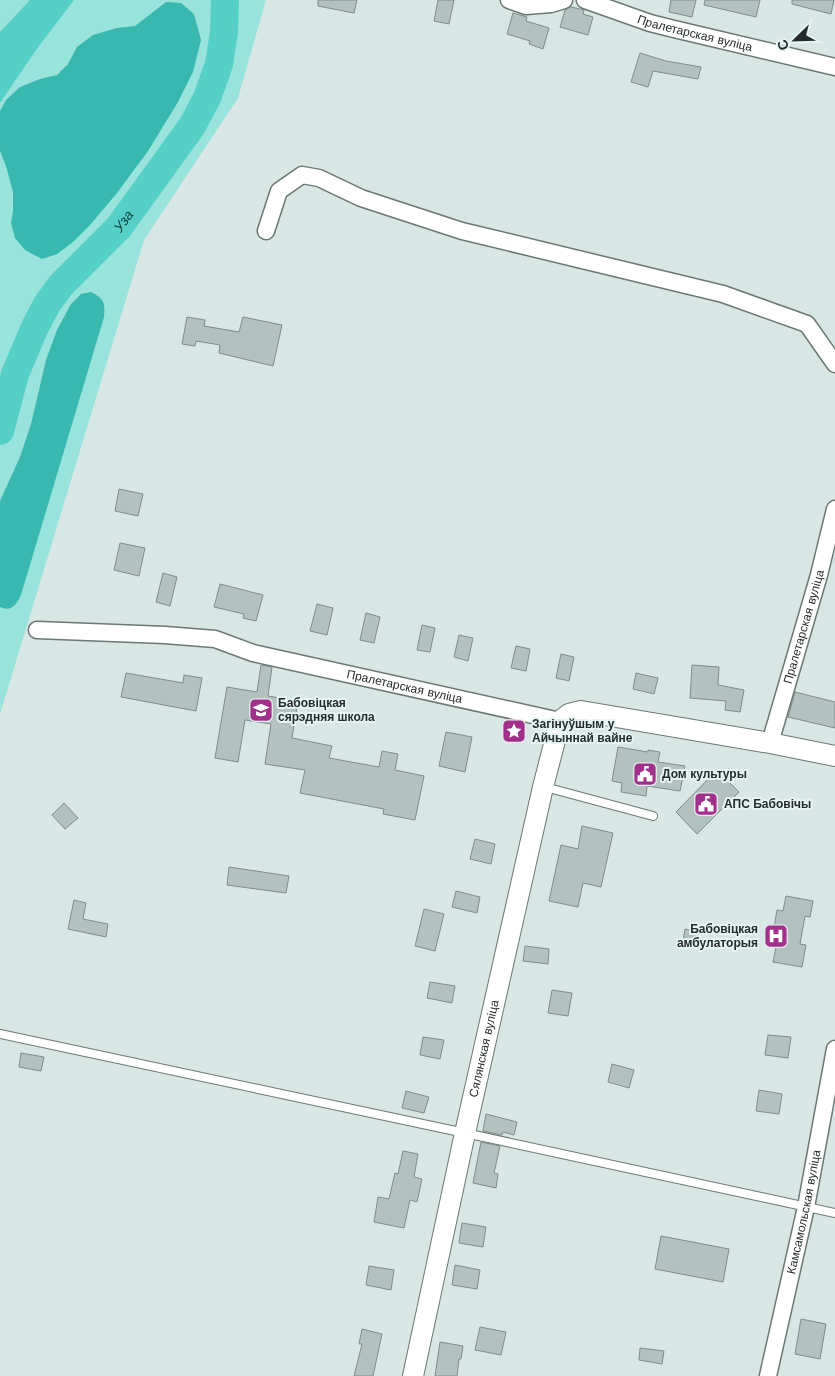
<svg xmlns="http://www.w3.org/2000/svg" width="835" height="1376" viewBox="0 0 835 1376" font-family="'Work Sans',sans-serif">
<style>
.green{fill:#98e3db}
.forest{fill:#39b8af}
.water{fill:#56d0c6}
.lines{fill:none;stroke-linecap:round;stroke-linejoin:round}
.river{stroke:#56d0c6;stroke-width:28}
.building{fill:#b3c1bf;stroke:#7e8c8a}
.service-casing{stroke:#6a7775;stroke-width:10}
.minor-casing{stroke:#6a7775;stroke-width:19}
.tertiary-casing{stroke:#6a7775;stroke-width:22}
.service{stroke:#fff;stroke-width:8}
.minor{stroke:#fff;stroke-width:16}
.tertiary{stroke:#fff;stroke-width:20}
.labels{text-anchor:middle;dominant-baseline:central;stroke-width:4;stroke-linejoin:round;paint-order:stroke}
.street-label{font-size:12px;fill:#252b2a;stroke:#e5f3f2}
.poi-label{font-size:12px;font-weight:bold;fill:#252b2a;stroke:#e5f3f2;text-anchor:start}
.water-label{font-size:14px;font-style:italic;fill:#0e4541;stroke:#e5f3f2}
</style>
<rect width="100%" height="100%" fill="#d8e6e4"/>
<path class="green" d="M0,0h266l-28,98 -94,142 -144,474z"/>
<g class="forest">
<path d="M166,2l15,1 13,11 7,26 -8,32 -15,30 -30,49 -31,42 -27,32 -17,17 -16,12 -15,5 -17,-9 -10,-12 -4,-15 2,-12v-19l-7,-26 -6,-15v-40l6,-11 14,-13 20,-8 17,-4 11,-11 9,-17 16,-12 24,-7 18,-2z"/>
<path d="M91,292c14,7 14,11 13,25l-83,278c-5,10 -9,17 -21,12v-106l20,-44 11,-33 15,-64 11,-30 14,-26 10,-10z"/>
</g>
<path class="water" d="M30,0h44l-38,50 -36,53v-71z"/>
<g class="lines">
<path class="river" id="s1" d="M0,431l15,-57 20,-47 12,-23 14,-19 58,-58 73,-101 15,-28 12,-34 5,-32 1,-32"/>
</g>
<g class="building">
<path d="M318,0h39l-3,13 -36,-7z"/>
<path d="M438,0h16l-5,24 -15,-3z"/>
<path d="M671,0h25l-4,17 -23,-5z"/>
<path d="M705,0h55l-4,17 -52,-12z"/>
<path d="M792,0h42l-3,14 -39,-10z"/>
<path d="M571,7l13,3 -1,4 10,3 -5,18 -28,-8 5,-17z"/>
<path d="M513,13l14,4 -1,4 23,7 -6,21 -14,-5 1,-3 -23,-7z"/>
<path d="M640,53l26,8 35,6 -3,12 -45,-8 -5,16 -17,-5z"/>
<path d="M187,317l18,3 -1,6 35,6 4,-15 39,8 -9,41 -54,-13 1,-8 -24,-4 -1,5 -13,-2z"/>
<path d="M119,489l24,5 -5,22 -23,-5z"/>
<path d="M120,543l25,5 -6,28 -25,-6z"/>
<path d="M163,573l14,4 -7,29 -14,-4z"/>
<path d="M220,584l43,11 -7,26 -13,-3 1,-4 -30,-7z"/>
<path d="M317,604l16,4 -6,27 -17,-4z"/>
<path d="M366,613l14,4 -6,26 -14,-3z"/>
<path d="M422,625l13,3 -5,24 -13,-2z"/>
<path d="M459,635l14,3 -5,23 -14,-4z"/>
<path d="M516,646l14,3 -4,22 -15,-3z"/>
<path d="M561,654l13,3 -5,24 -13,-3z"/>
<path d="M261,665l11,2 -4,29 30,5 -6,37 40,8 -3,12 50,9 3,-16 16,3 -3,16 29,6 -9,44 -32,-6 1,-5 -84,-16 5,-23 -40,-6 6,-40 -26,-4 -7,42 -23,-4 12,-71 30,5z"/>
<path d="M692,665l27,2 -1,18 26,5 -4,22 -15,-2 1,-9 -36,-3z"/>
<path d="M126,673l57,10 1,-8 18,3 -6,33 -75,-14z"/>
<path d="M636,673l22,5 -4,16 -21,-5z"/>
<path d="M795,692l40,10v26l-47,-11z"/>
<path d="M446,732l26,5 -7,35 -26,-6z"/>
<path d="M618,747l30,5v-2l12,2 -2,10 27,4 -5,25 -33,-5 -1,10 -25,-4 1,-9 -10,-2z"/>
<path d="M717,770l22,22 -42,42 -21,-22z"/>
<path d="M64,803l14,15 -13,11 -13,-14z"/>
<path d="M582,826l31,7 -12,54 -18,-4 -5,24 -29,-6 12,-56 17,4z"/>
<path d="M475,839l20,5 -4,20 -21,-5z"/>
<path d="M229,867l60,9 -3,17 -59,-8z"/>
<path d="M456,891l24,6 -3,16 -25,-6z"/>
<path d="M786,896l27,5 -3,16 -5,-1 -5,28 6,1 -4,22 -29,-5 3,-15 -5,-1 6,-36 6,1z"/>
<path d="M74,900l12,3 -3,16 25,5 -2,13 -38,-8z"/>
<path d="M424,909l20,5 -9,37 -20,-5z"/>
<path d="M685,929l13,3 -2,12 -13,-2z"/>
<path d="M525,946l24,3 -1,15 -25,-3z"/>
<path d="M430,982l25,4 -3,17 -25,-5z"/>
<path d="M552,990l20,3 -4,23 -20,-3z"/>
<path d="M768,1035l23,2 -3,21 -23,-3z"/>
<path d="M423,1037l21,3 -4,19 -20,-4z"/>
<path d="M21,1053l23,4 -3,14 -22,-4z"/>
<path d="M612,1064l22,6 -5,18 -21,-6z"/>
<path d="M759,1090l23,4 -3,20 -23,-3z"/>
<path d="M406,1091l23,6 -5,16 -22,-5z"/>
<path d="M486,1114l31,8 -3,13 -11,-3 -1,3 -19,-4z"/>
<path d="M481,1142l19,4 -6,27 4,1 -2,14 -23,-5z"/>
<path d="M403,1151l15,3 -4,23 8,2 -5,23 -7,-2 -6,28 -30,-6 4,-25 11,2 6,-26 3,1z"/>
<path d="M462,1223l24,4 -3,20 -24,-4z"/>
<path d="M661,1236l68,13 -6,33 -68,-13z"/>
<path d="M455,1265l25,5 -3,19 -25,-4z"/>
<path d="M369,1266l25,4 -3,20 -25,-5z"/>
<path d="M801,1319l25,5 -6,35 -25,-5z"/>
<path d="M480,1327l26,5 -5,23 -26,-5z"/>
<path d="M362,1329l20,5 -9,42h-19l8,-32h-3z"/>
<path d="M440,1342l23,4 -2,13h-2l-2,17h-22z"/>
<path d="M640,1348l24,3 -2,13 -23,-4z"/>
</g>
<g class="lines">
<g class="service-casing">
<g id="service">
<path d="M545,787l108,29"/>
<path d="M0,1034l465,99 370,80"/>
</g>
</g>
<g class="minor-casing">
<g id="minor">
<path d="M509,0l17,6 25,-2 13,-4"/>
<path id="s2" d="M585,0l65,23 24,6 161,38"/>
<path d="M266,231l13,-40 23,-16 17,3 42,20 101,33 261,63 84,30 28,40"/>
<path id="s3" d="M37,630l128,5 50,4 38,14 307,68"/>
<path id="s4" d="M770,743l49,-168 16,-66"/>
<path id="s5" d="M768,1376l38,-169 29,-158"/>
</g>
</g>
<g class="tertiary-casing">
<g id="tertiary">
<path id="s6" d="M413,1376l52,-243 78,-346 17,-66 9,-7 12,-3 189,32 65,13"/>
</g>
</g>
<use href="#service" class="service"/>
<use href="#minor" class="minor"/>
<use href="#tertiary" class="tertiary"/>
</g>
<defs>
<g id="school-square" transform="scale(1.25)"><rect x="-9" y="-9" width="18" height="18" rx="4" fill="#a22f89" stroke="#e5f3f2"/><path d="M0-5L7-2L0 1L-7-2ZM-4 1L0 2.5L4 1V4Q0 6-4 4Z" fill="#fff"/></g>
<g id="sight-square" transform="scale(1.25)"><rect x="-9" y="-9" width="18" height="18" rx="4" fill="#a22f89" stroke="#e5f3f2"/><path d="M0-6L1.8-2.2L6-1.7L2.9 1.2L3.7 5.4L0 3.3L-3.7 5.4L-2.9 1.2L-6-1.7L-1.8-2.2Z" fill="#fff"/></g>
<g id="civic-square" transform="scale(1.25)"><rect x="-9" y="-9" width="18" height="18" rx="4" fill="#a22f89" stroke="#e5f3f2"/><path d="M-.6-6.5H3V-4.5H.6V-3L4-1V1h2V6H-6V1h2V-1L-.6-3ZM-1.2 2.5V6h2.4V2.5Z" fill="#fff"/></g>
<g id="hospital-square" transform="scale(1.25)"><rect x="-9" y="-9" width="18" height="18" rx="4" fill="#a22f89" stroke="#e5f3f2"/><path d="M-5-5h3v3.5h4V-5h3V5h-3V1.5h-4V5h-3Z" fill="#fff"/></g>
</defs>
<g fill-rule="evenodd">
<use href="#school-square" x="261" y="710"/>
<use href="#sight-square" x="514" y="731"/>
<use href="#civic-square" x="645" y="774"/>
<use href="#civic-square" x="706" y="804"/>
<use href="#hospital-square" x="776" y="936"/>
</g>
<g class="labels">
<g class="street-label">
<text stroke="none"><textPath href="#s2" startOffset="115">Пралетарская вуліца</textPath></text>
<text stroke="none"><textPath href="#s4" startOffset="121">Пралетарская вуліца</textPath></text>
<text stroke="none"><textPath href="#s3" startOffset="374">Пралетарская вуліца</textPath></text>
<text stroke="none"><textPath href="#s6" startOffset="335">Сялянская вуліца</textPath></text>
<text stroke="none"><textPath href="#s5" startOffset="168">Камсамольская вуліца</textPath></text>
</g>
<g class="poi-label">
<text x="278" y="703">Бабовіцкая<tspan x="278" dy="14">сярэдняя школа</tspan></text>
<text x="532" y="724">Загінуўшым у<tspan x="532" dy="14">Айчыннай вайне</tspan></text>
<text x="662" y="774">Дом культуры</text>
<text x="724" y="804">АПС Бабовічы</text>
<text x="758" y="929" text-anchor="end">Бабовіцкая<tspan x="758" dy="14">амбулаторыя</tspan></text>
</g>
<g class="water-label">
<text stroke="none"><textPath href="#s1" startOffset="249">Уза</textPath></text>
</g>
</g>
<g transform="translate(795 40) rotate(247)" stroke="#e5f3f2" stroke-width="4" paint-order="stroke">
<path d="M0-4L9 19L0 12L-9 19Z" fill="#252b2a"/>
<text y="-8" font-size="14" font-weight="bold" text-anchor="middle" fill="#252b2a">С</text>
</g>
</svg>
